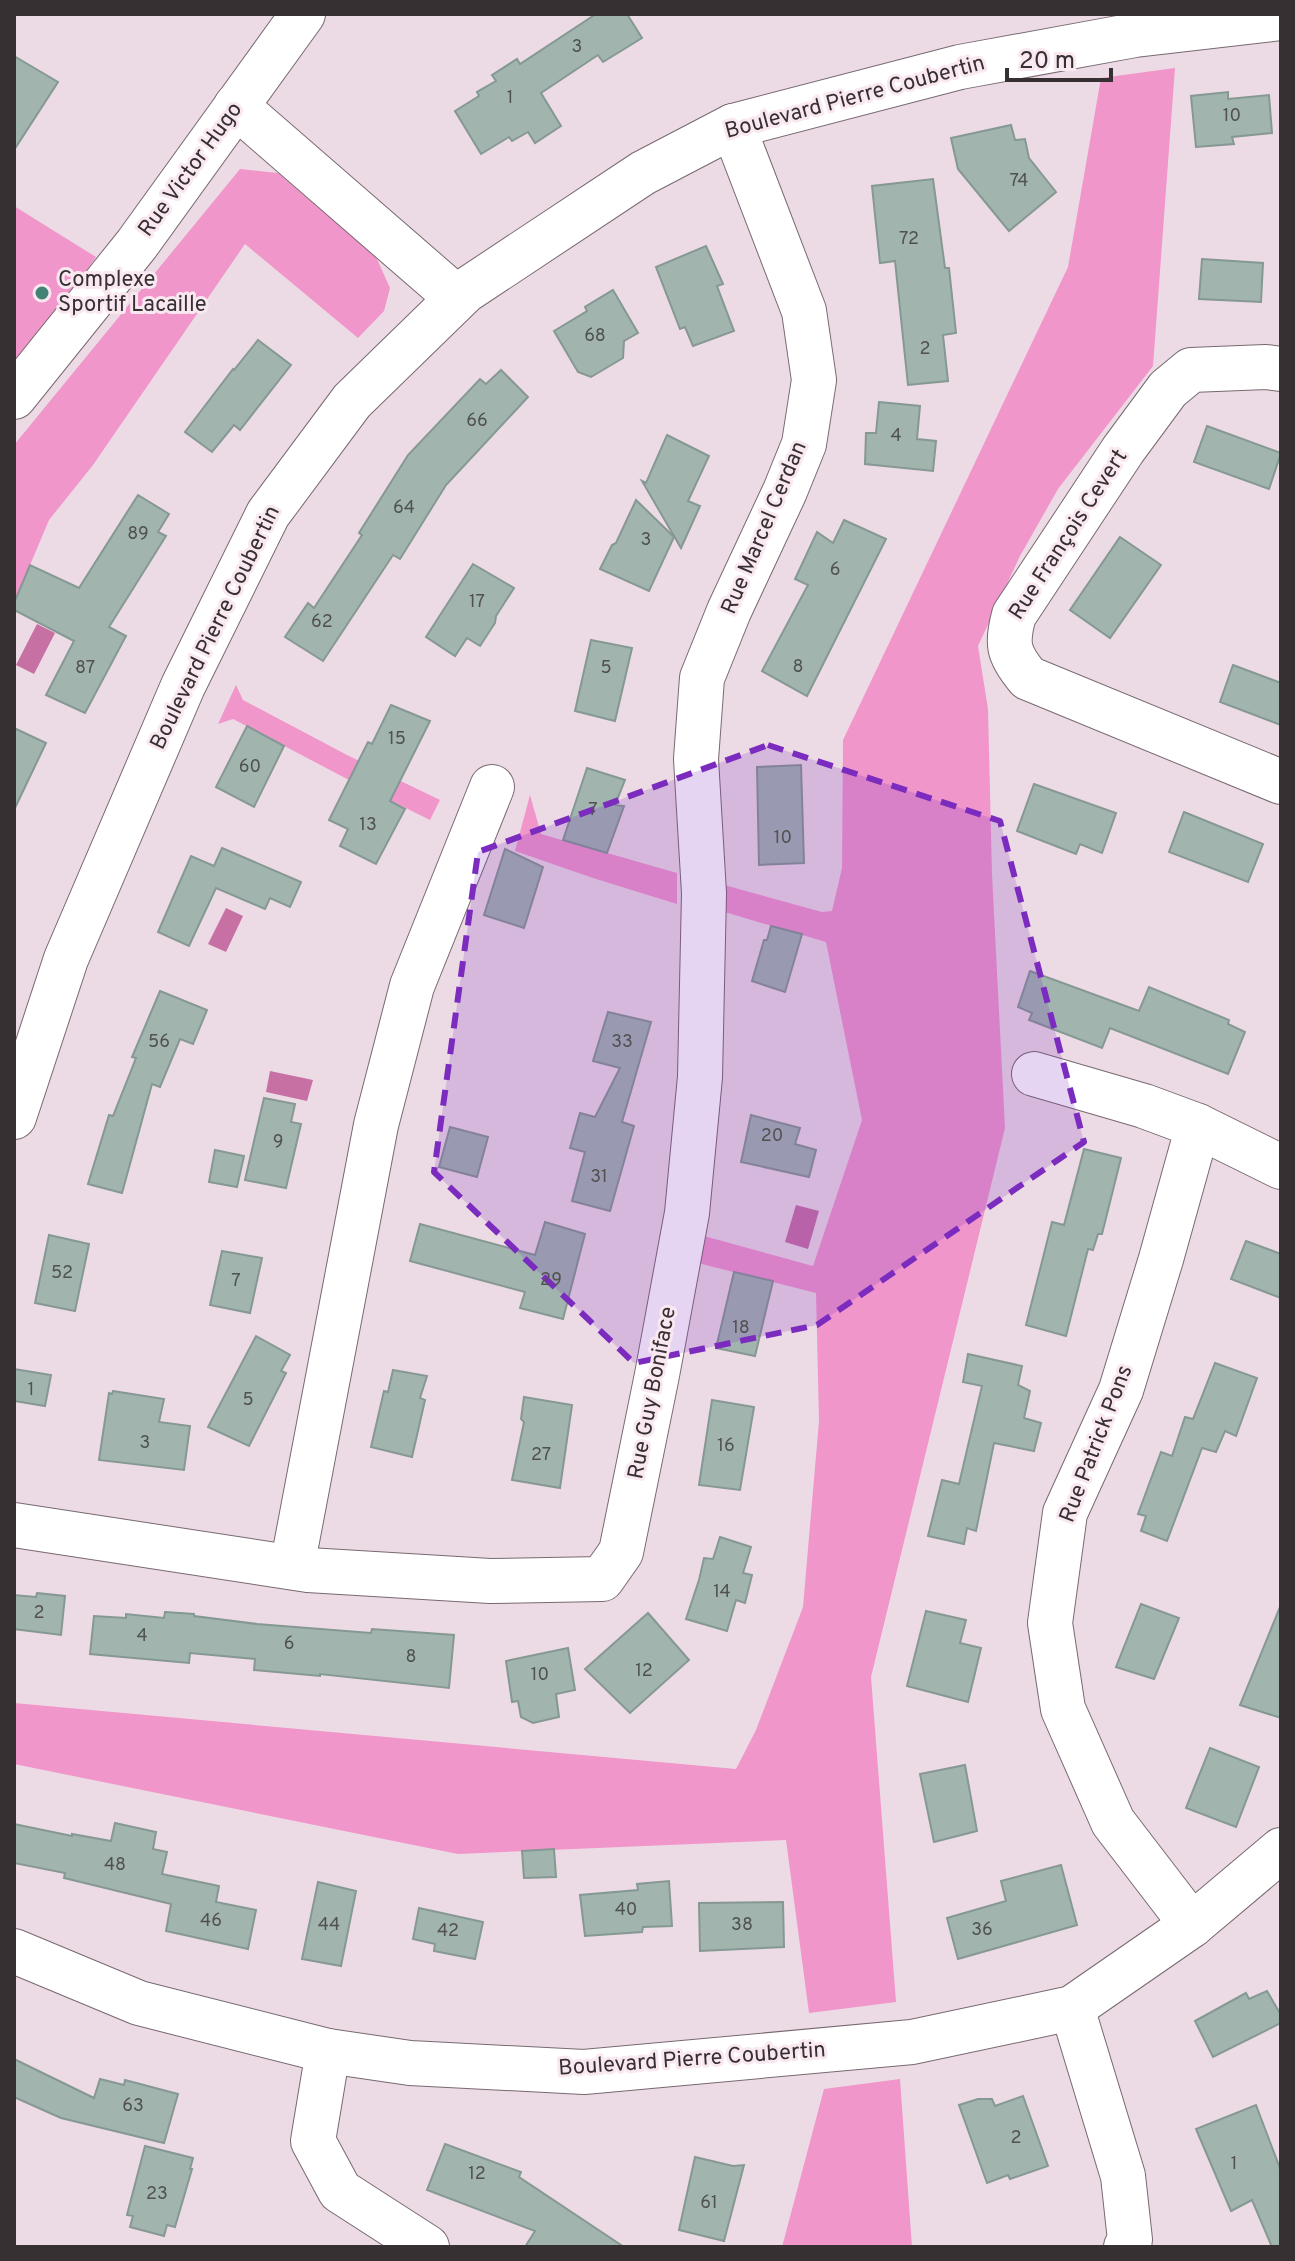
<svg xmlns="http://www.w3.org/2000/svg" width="1295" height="2261" viewBox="0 0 1295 2261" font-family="Overpass,sans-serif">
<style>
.green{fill:#f196cb}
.water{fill:#c770a4}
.building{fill:#a1b4ae;stroke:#869893;stroke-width:2}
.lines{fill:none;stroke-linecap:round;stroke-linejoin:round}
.minor-casing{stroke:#786971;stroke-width:46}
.minor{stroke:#fff;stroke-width:44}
.marked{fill:#7b2cbf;fill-opacity:0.2;stroke:#7b2cbf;stroke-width:6;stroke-dasharray:16 10;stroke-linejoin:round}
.poi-dot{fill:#418374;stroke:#fae8f1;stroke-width:3}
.labels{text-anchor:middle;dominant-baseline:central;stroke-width:6;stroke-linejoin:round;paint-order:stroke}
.number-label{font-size:18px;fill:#515152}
.street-label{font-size:22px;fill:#363033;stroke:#fae8f1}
.poi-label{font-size:22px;fill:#363033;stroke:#fae8f1;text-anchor:start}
</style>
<rect width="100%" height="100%" fill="#ecdbe4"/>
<g class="green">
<path d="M1175,68l-22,298 -95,123 -38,67 -42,90 10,63 4,165 13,254 -134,549 25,325 -87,11 -23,-173 -328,14 -444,-90v-61l722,66 20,-39 47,-123 16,-186 -3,-128 -118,-30 6,-27 109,30 49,-146 -36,-178 -108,-32 -1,-27 105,29 10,-1 10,-43 1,-128 225,-473 33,-189z"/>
<path d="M240,169l38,4 98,84 14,31 -6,23 -26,27 -113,-94 -152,221 -44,55 -35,83v-158z"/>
<path d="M14,206l82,51 -51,72 -31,38z"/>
<path d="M236,685l7,15 104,55 93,45 -10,20 -81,-40 -116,-61 -15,5z"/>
<path d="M530,795l11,39 136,39v31l-84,-26 -78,-27z"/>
<path d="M900,2079l12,168h-130l42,-158z"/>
</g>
<g class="water">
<path d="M37,624l18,9 -21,41 -18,-9z"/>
<path d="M226,908l17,8 -17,36 -18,-8z"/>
<path d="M270,1071l43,9 -6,21 -41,-9z"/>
<path d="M796,1205l23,6 -11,38 -23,-7z"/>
</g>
<g class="building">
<path d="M596,14h31l15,24 -39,24 -5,-7 -57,38 20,33 -26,17 -7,-11 -16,9 -3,-4 -28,17 -26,-43 24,-15 -2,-4 19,-11 -4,-6 25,-16 3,5z"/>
<path d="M14,56l44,26 -44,68z"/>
<path d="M1228,92v7l41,-4 3,38 -40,4 2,7 -38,3 -5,-51z"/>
<path d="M1011,125l4,15 10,-1 4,19 27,34 -47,39 -51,-62 -7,-31z"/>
<path d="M933,179l12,89h4l7,65 -13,2 5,46 -40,4 -13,-124 -15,2 -8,-77z"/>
<path d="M706,246l17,38 -6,2 17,45 -41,15 -8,-19 -5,2 -24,-62z"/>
<path d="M1202,259l61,4 -2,39 -62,-3z"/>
<path d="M613,290l25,43 -14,8 -1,17 -32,19 -13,-5 -24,-41 33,-20 -2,-4z"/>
<path d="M258,340l33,25 -51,65 -6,-5 -22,27 -27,-20 48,-63 1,1z"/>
<path d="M501,370l27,27 -82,88 -46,74 -7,-4 -70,106 -38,-24 23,-34 6,5 48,-73 -3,-2 49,-78 72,-76 6,5z"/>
<path d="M879,402l41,4 -3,33 19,2 -3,30 -68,-7 1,-31h10z"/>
<path d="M1207,426l74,27 -12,36 -75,-27z"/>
<path d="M667,435l42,21 -21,45 12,5 -19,42 -39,-67 4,2z"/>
<path d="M138,495l31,19 -11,18 8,4 -57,91 17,9 -41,77 -39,-18 28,-54 -60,-31v-7l16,-38 49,23z"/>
<path d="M636,500l38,37 -25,54 -49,-22 12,-24 4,-2z"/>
<path d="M844,520l42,19 -79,157 -45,-25 46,-86 -13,-6 22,-47 16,11z"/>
<path d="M1120,537l41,28 -51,73 -40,-28z"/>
<path d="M473,564l41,24 -18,28 -1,7 -15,23 -13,-8 -12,18 -29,-19z"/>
<path d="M591,640l41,8 -17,73 -40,-10z"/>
<path d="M1233,665l48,18v42l-61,-23z"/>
<path d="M391,705l39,16 -40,80 15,8 -29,55 -36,-18 8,-17 -19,-9 39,-78 4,2z"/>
<path d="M247,726l37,20 -30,61 -38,-20z"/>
<path d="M14,728l32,15 -32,67z"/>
<path d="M801,765l3,98 -45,2 -2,-98z"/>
<path d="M587,768l38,12 -10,25 9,1 -17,47 -44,-13z"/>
<path d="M1034,784l82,29 -14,40 -22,-9 -4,10 -59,-23z"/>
<path d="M1184,812l79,32 -15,38 -79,-30z"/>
<path d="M222,848l79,34 -11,25 -20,-9 -5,11 -49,-21 -27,58 -31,-14 33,-76 23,10z"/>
<path d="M505,849l38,18 -19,61 -40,-13z"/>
<path d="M771,926l31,8 -17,58 -33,-11 12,-41h3z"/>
<path d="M1030,971l109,40 10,-24 80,33 -1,4 17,8 -17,42 -118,-46 -8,20 -73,-28 3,-7 -14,-6z"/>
<path d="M160,991l47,19 -14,34 -13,-5 -20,48 -8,-3 -30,109 -34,-9 21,-69 4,1 23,-58 -4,-1z"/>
<path d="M608,1012l43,10 -29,100 12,4 -24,85 -38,-10 13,-49 -15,-4 10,-35 15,4 25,-49 -27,-7z"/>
<path d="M264,1098l31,6 -4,18 10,2 -15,64 -41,-8z"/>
<path d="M751,1115l49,13 -5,16 21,6 -7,27 -68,-15z"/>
<path d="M450,1127l38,10 -11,40 -38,-10z"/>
<path d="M1084,1149l37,9 -19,76h-4l-5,16 -5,-1 -22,87 -40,-11 26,-103 12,3z"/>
<path d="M215,1150l29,6 -7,31 -28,-5z"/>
<path d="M545,1222l40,12 -22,85 -43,-11 5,-16 -115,-31 10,-37 115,31z"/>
<path d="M49,1235l40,9 -14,67 -40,-8z"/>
<path d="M1246,1241l35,13v44l-50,-19z"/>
<path d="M222,1251l40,7 -12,55 -40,-8z"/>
<path d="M734,1272l39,9 -18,75 -39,-8z"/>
<path d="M256,1336l34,19 -9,16 5,2 -37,73 -41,-19z"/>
<path d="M968,1354l54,12 -4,19 12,6 -6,27 17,5 -7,28 -40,-8 -18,88 -9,-3 -3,16 -36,-8 14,-56 17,4 23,-98 -19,-4z"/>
<path d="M1215,1363l42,15 -21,58 -11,-5 -9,21 -14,-4 -35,93 -26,-10 5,-15 -8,-2 23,-62 11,4 13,-39 8,2z"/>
<path d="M14,1369l37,6 -6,31 -31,-5z"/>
<path d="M393,1370l34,6 -7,22 5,2 -13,57 -41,-10 13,-56 4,1z"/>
<path d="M113,1391l51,8 -5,23 31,4 -6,44 -85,-10 10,-67 3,1z"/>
<path d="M524,1397l48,8 -12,83 -48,-8 12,-58 -3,-3z"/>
<path d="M712,1400l42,7 -14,83 -41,-5z"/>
<path d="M720,1537l31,10 -8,26 9,2 -7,28 -9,-3 -9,31 -41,-12 13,-39 5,-22 9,1z"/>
<path d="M37,1593l28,3 -4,39 -47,-6v-34l22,2z"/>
<path d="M1141,1604l38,14 -25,61 -38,-12z"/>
<path d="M1280,1607h1v111l-41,-13z"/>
<path d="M926,1611l40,9 -6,23 21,5 -13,54 -61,-16z"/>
<path d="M165,1612l29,2v2l63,8 114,9 1,-4 82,6 -5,53 -129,-14v2l-66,-6 1,-11 -65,-6 -1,10 -99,-9 4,-38 32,2v-4l38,4z"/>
<path d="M648,1613l41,47 -59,53 -45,-44z"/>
<path d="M568,1648l7,42 -19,4 3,23 -26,6 -12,-6 -3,-16 -6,1 -6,-41z"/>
<path d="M1210,1748l49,19 -23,60 -50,-19z"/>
<path d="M965,1765l12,66 -43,11 -14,-68z"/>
<path d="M115,1823l41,9 -3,17 14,3 -5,22 57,12 -3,16 40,8 -8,39 -82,-18 5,-27 -107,-26 1,-5 -51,-10v-39l58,12v-2l39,7z"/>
<path d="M554,1849l2,28 -32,1 -2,-27z"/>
<path d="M1061,1865l16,60 -119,34 -11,-41 59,-17 -5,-20z"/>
<path d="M669,1881l3,45 -29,1 -1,5 -57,4 -5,-41 58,-5 -1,-6z"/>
<path d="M318,1882l38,9 -15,75 -39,-7z"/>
<path d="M783,1902l1,45 -84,4 -1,-48z"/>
<path d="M419,1908l64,14 -8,37 -41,-8 1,-7 -22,-5z"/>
<path d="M1267,1991l14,24v8l-68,34 -18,-36 51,-28 3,6z"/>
<path d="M14,2059l80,39 6,-19 24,6 1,-5 53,14 -14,49 -103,-25 -47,-21z"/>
<path d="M1023,2096l25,70 -38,13 -2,-4 -21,8 -28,-78 19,-6h14l3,7z"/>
<path d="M1256,2105l25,66v76h-9l-20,-47 -21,11 -35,-82z"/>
<path d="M445,2144l76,28 -2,5 105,70h-99l10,-16 -108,-41z"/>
<path d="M145,2146l48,12 -3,11h2l-17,58 -8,-2 -3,11 -34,-9 3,-11 -6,-1z"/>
<path d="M695,2157l38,9 11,-1 -20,76 -45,-11z"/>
</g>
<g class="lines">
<g class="minor-casing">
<g id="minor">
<path d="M236,106l221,192"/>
<path d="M1281,369l-15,-2 -75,3 -23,19 -45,61 -109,165c-8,29 -6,39 14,63l253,104"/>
<path d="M14,397l123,-153 166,-230"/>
<path d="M1034,1074l110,32 54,20 83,41"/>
<path d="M14,1117l52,-158 117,-273 85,-172 84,-113 113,-110 178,-118 90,-47 227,-59 175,-32 146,-17"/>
<path d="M14,1525l294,45 182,11 112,-2 19,-27 36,-177 30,-162 13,-136 4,-184 -8,-134 6,-81 27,-67 56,-120 19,-47 10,-64 -10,-69 -71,-185"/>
<path d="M292,1567l84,-442 36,-139 80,-199"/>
<path d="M1192,1925l-79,-103 -50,-113 -13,-86 15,-110 56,-123 40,-131 37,-133"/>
<path d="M14,1951l125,52 189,48 82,12 174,9 328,-30 160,-34 120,-83 89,-75"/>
<path d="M1072,2008l51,168 7,64 -4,7"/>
<path d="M328,2051l-15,90 27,50 87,56"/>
</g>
</g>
<use href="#minor" class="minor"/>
</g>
<path class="marked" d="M768,745l232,76 84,321 -267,183 -183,38 -200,-191 44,-320z"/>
<circle class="poi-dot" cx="42" cy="293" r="8"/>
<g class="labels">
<g class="number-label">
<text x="577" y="47">3</text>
<text x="510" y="98">1</text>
<text x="1232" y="116">10</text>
<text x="1019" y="181">74</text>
<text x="909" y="239">72</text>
<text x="595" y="336">68</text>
<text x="925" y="349">2</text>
<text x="477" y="421">66</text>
<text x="896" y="436">4</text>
<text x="404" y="508">64</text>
<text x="138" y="534">89</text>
<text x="646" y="540">3</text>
<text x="835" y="570">6</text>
<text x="477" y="602">17</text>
<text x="322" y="622">62</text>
<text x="798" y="667">8</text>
<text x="85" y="668">87</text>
<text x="606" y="668">5</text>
<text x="397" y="739">15</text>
<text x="250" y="767">60</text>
<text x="593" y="810">7</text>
<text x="368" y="825">13</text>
<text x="783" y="838">10</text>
<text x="159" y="1042">56</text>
<text x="622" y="1042">33</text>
<text x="772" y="1136">20</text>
<text x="278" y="1142">9</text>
<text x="599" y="1177">31</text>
<text x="62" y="1273">52</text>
<text x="551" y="1280">29</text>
<text x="236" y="1281">7</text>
<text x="741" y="1328">18</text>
<text x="31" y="1390">1</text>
<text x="248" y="1400">5</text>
<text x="145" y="1443">3</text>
<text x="726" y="1446">16</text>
<text x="541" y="1455">27</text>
<text x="722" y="1592">14</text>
<text x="39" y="1613">2</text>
<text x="142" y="1636">4</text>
<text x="289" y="1644">6</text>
<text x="411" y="1657">8</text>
<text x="644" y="1671">12</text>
<text x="540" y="1675">10</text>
<text x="115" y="1865">48</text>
<text x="626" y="1910">40</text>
<text x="211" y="1921">46</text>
<text x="329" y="1925">44</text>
<text x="742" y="1925">38</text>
<text x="982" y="1930">36</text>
<text x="448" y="1931">42</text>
<text x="133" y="2106">63</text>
<text x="1016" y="2138">2</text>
<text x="1234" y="2164">1</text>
<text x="477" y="2174">12</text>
<text x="157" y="2194">23</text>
<text x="709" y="2203">61</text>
</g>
<g class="street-label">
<text transform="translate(855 98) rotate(-15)">Boulevard Pierre Coubertin</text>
<text transform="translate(191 170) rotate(-54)">Rue Victor Hugo</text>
<text transform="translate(765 528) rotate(-67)">Rue Marcel Cerdan</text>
<text transform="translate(1069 535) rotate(-57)">Rue François Cevert</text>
<text transform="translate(216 628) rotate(-64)">Boulevard Pierre Coubertin</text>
<text transform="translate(653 1393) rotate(-79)">Rue Guy Boniface</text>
<text transform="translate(1097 1444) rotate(-69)">Rue Patrick Pons</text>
<text transform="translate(692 2060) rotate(-4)">Boulevard Pierre Coubertin</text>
</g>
<g class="poi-label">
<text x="58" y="280">Complexe<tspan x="58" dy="25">Sportif Lacaille</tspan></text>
</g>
</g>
<rect width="1295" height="2261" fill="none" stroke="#363033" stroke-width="32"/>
<path d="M1007 68v12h104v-12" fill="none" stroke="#363033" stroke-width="4"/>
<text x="1019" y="68" font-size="24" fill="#363033" stroke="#fae8f1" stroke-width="6" paint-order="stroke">20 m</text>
</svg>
